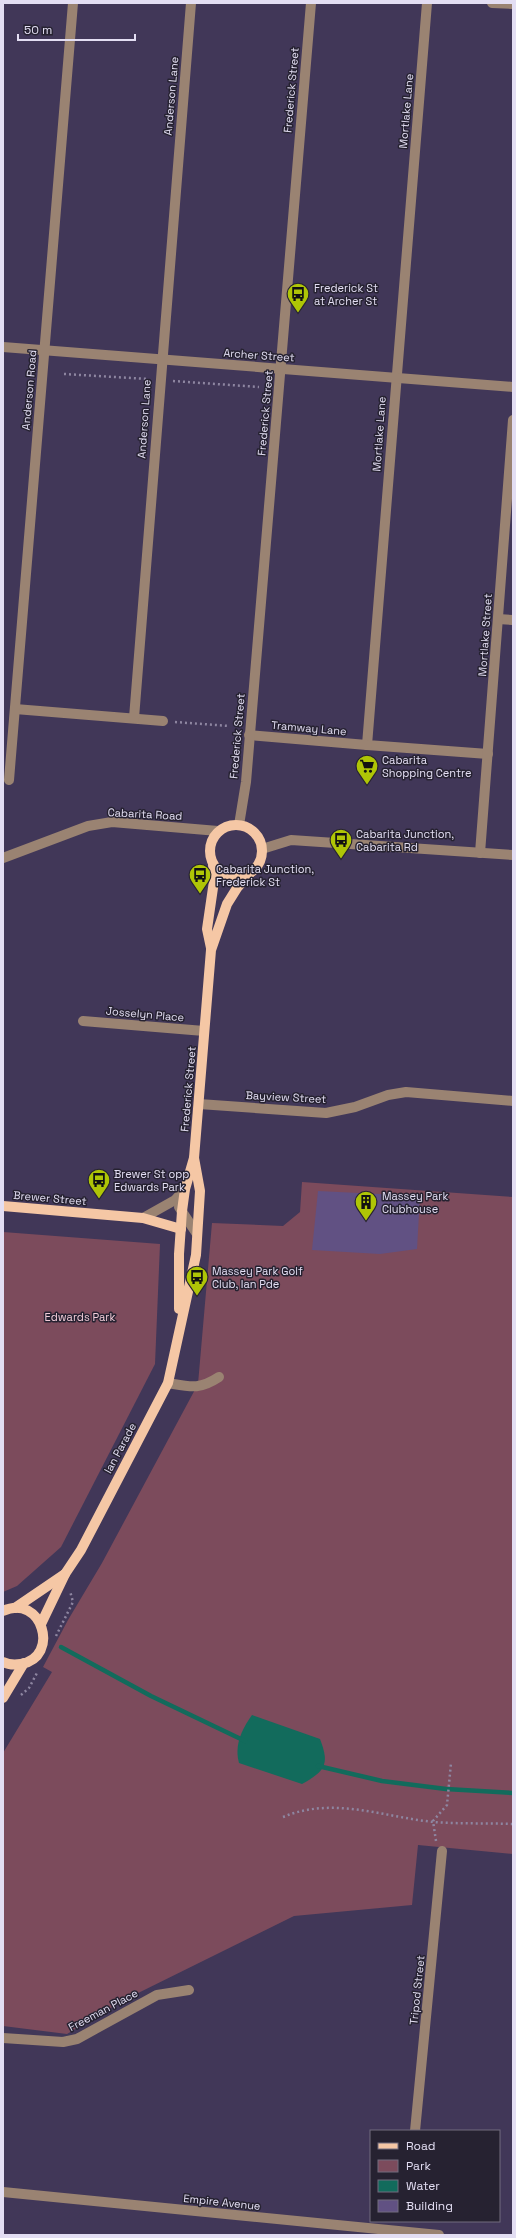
<svg xmlns="http://www.w3.org/2000/svg" width="516" height="2238" viewBox="0 0 516 2238" font-family="'Space Grotesk',sans-serif">
<style>
.green{fill:#7c4b5c}
.water{fill:#126b5c}
.lines{fill:none;stroke-linecap:round;stroke-linejoin:round}
.stream{stroke:#126b5c;stroke-width:4.5}
.building{fill:#615183}
.path{stroke:#8e86a1;stroke-width:2.5;stroke-dasharray:2 3;stroke-linecap:butt}
.minor{stroke:#9a8372;stroke-width:10}
.major{stroke:#f5c7a5;stroke-width:10}
.labels{text-anchor:middle;dominant-baseline:central;stroke-width:3;stroke-linejoin:round;paint-order:stroke}
.street-label{font-size:11px;fill:#e3def3;stroke:#262231}
.poi-label{font-size:11px;fill:#e3def3;stroke:#262231;text-anchor:start}
.park-label{font-size:11px;fill:#f4ceda;stroke:#262231}
</style>
<rect width="100%" height="100%" fill="#413758"/>
<g class="green">
<path d="M302,1182l211,15v657l-95,-9 -6,60 -118,11 -170,84 -57,34 -64,-8v-273l49,-81 -9,-5 25,-47 34,-57 96,-179 14,-161 71,3 17,-14z"/>
<path d="M3,1232l157,12 -5,120 -94,183 -44,39 -14,6z"/>
</g>
<path class="water" d="M252,1715l68,24c10,26 5,32 -18,45l-63,-21c-5,-18 3,-34 13,-48z"/>
<g class="lines">
<g class="stream">
<path d="M61,1647l90,49 94,45"/>
<path d="M318,1766l64,15 64,8 67,4"/>
</g>
</g>
<path class="building" d="M318,1191l102,5 -3,53 -37,5 -68,-4z"/>
<g class="lines">
<g class="path">
<path d="M64,374l84,5"/>
<path d="M173,381l86,6"/>
<path d="M175,722l54,4"/>
<path d="M56,1636l17,-34 -3,-11"/>
<path d="M21,1695l8,-7 9,-17"/>
<path d="M283,1817c50,-21 100,0 151,5 26,2 53,1 79,2"/>
<path d="M436,1841l-3,-20 14,-16 4,-42"/>
</g>
<g class="minor">
<path d="M427,3l-60,742 121,9"/>
<path d="M492,3l21,1"/>
<path d="M3,347l510,40"/>
<path d="M498,619l15,1"/>
<path d="M15,709l148,12"/>
<path d="M134,718l57,-715"/>
<path d="M249,735l118,10"/>
<path d="M9,780l64,-777"/>
<path d="M239,825l7,-43 65,-779"/>
<path d="M262,849l29,-9 222,15"/>
<path d="M480,853l33,-433"/>
<path d="M3,858l85,-32 24,-4 106,9"/>
<path d="M83,1021l121,10"/>
<path d="M199,1104l127,9 29,-6 33,-12 18,-3 107,9"/>
<path d="M179,1207l18,27"/>
<path d="M143,1218l32,-18 10,-11"/>
<path d="M168,1383c23,4 31,7 51,-6"/>
<path d="M3,2038l60,4 14,-3 80,-44 32,-5"/>
<path d="M415,2131l27,-280"/>
<path d="M3,2192l436,43"/>
</g>
<g class="major">
<circle cx="236" cy="851" r="26"/>
<path d="M211,948l-4,-19 7,-48 -1,-17"/>
<path d="M3,1206l140,12 38,11"/>
<path d="M179,1309v-55l3,-43 3,-22 9,-31 17,-208 16,-46 10,-16 13,-15"/>
<path d="M15,1608l50,-34"/>
<path d="M3,1611c39,-18 58,46 18,53 -6,1 -12,1 -18,-2"/>
<path d="M41,1624l24,-50 16,-24 87,-167 28,-128 4,-64 -6,-33"/>
<path d="M3,1698l21,-35"/>
</g>
</g>
<defs>
<g id="bus-pin" transform="scale(1.15)"><path d="M0 17L-7.5 6A9.5 9.5 0 1 1 7.5 6Z" fill="#afc506" stroke="#262231"/><path d="M-5-6H5V4H4V6H2V4H-2V6H-4V4H-5ZM-3.5-4V0h7V-4ZM-3.5 1.2v1.5H-2V1.2ZM2 1.2v1.5H3.5V1.2Z" fill="#111"/></g>
<g id="supermarket-pin" transform="scale(1.15)"><path d="M0 17L-7.5 6A9.5 9.5 0 1 1 7.5 6Z" fill="#afc506" stroke="#262231"/><path d="M-6-5.5h2.5l.6 2H6L4.5 2H-2.5L-4.4-4H-6ZM-1.5 3.2a1.3 1.3 0 1 0 .1 0ZM3 3.2a1.3 1.3 0 1 0 .1 0Z" fill="#111"/></g>
<g id="building-pin" transform="scale(1.15)"><path d="M0 17L-7.5 6A9.5 9.5 0 1 1 7.5 6Z" fill="#afc506" stroke="#262231"/><path d="M-4-6H4V6H1V3H-1V6H-4ZM-2.5-4.3h1.7v1.8h-1.7ZM.8-4.3h1.7v1.8H.8ZM-2.5-1h1.7V.8h-1.7ZM.8-1h1.7V.8H.8Z" fill="#111"/></g>
</defs>
<g fill-rule="evenodd">
<use href="#bus-pin" x="298" y="294"/>
<use href="#supermarket-pin" x="367" y="766"/>
<use href="#bus-pin" x="341" y="840"/>
<use href="#bus-pin" x="200" y="875"/>
<use href="#bus-pin" x="99" y="1180"/>
<use href="#building-pin" x="366" y="1202"/>
<use href="#bus-pin" x="197" y="1277"/>
</g>
<g class="labels">
<g class="street-label">
<text transform="translate(291 90) rotate(-85)">Frederick Street</text>
<text transform="translate(171 96) rotate(-85)">Anderson Lane</text>
<text transform="translate(406 111) rotate(-85)">Mortlake Lane</text>
<text transform="translate(259 355) rotate(4)">Archer Street</text>
<text transform="translate(29 390) rotate(-85)">Anderson Road</text>
<text transform="translate(265 413) rotate(-85)">Frederick Street</text>
<text transform="translate(144 419) rotate(-86)">Anderson Lane</text>
<text transform="translate(379 434) rotate(-86)">Mortlake Lane</text>
<text transform="translate(485 635) rotate(-86)">Mortlake Street</text>
<text transform="translate(309 728) rotate(5)">Tramway Lane</text>
<text transform="translate(237 736) rotate(-85)">Frederick Street</text>
<text transform="translate(145 814) rotate(3)">Cabarita Road</text>
<text transform="translate(145 1014) rotate(5)">Josselyn Place</text>
<text transform="translate(188 1089) rotate(-85)">Frederick Street</text>
<text transform="translate(286 1097) rotate(3)">Bayview Street</text>
<text transform="translate(50 1198) rotate(5)">Brewer Street</text>
<text transform="translate(120 1448) rotate(-62)">Ian Parade</text>
<text transform="translate(417 1990) rotate(-84)">Tripod Street</text>
<text transform="translate(103 2010) rotate(-28)">Freeman Place</text>
<text transform="translate(222 2202) rotate(6)">Empire Avenue</text>
</g>
<g class="poi-label">
<text x="314" y="288">Frederick St<tspan x="314" dy="13">at Archer St</tspan></text>
<text x="382" y="760">Cabarita<tspan x="382" dy="13">Shopping Centre</tspan></text>
<text x="356" y="834">Cabarita Junction,<tspan x="356" dy="13">Cabarita Rd</tspan></text>
<text x="216" y="869">Cabarita Junction,<tspan x="216" dy="13">Frederick St</tspan></text>
<text x="114" y="1174">Brewer St opp<tspan x="114" dy="13">Edwards Park</tspan></text>
<text x="382" y="1196">Massey Park<tspan x="382" dy="13">Clubhouse</tspan></text>
<text x="212" y="1271">Massey Park Golf<tspan x="212" dy="13">Club, Ian Pde</tspan></text>
</g>
<g class="park-label">
<text x="80" y="1317">Edwards Park</text>
</g>
</g>
<rect width="516" height="2238" fill="none" stroke="#e3def3" stroke-width="8"/>
<rect x="370" y="2130" width="130" height="92" fill="#262231" stroke="#726d7f"/>
<rect x="378" y="2143" width="20" height="6" fill="#f5c7a5" stroke="#726d7f"/>
<text x="406" y="2150" font-size="12" fill="#e3def3">Road</text>
<rect x="378" y="2160" width="20" height="12" fill="#7c4b5c" stroke="#726d7f"/>
<text x="406" y="2170" font-size="12" fill="#e3def3">Park</text>
<rect x="378" y="2180" width="20" height="12" fill="#126b5c" stroke="#726d7f"/>
<text x="406" y="2190" font-size="12" fill="#e3def3">Water</text>
<rect x="378" y="2200" width="20" height="12" fill="#615183" stroke="#726d7f"/>
<text x="406" y="2210" font-size="12" fill="#e3def3">Building</text>
<path d="M18 34v6h117v-6" fill="none" stroke="#e3def3" stroke-width="2"/>
<text x="24" y="34" font-size="12" fill="#e3def3" stroke="#262231" stroke-width="3" paint-order="stroke">50 m</text>
</svg>
